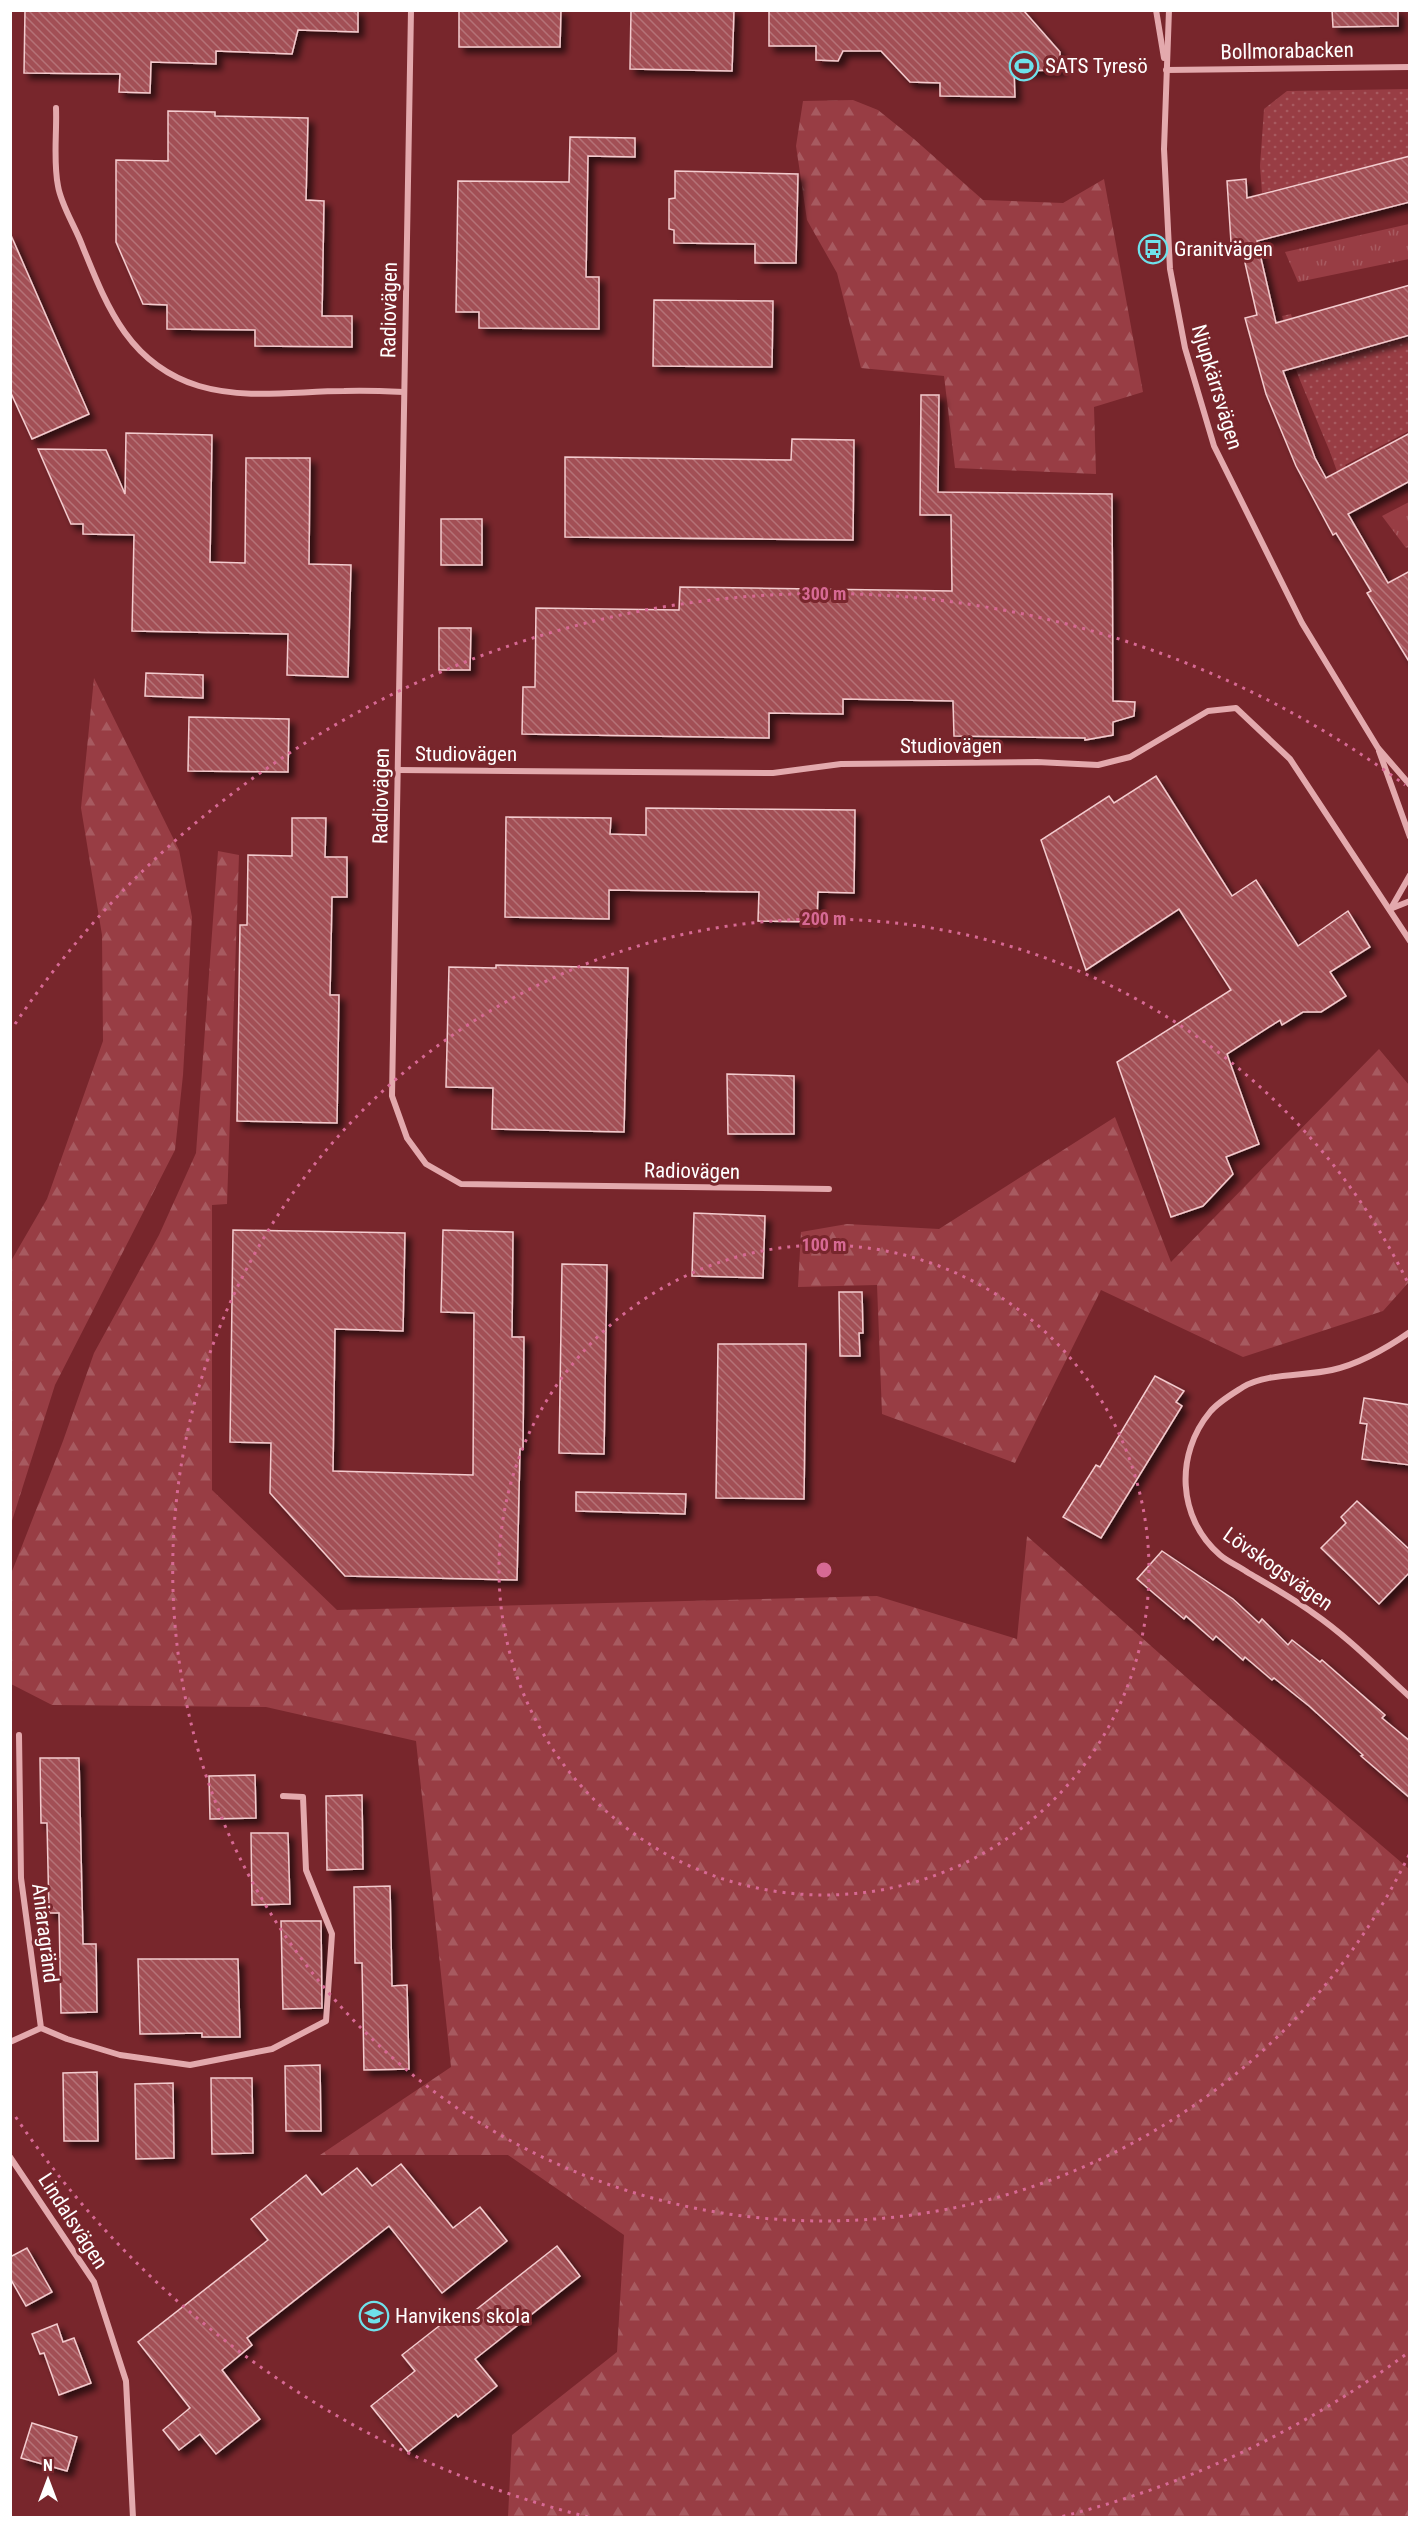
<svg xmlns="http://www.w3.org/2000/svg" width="1420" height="2528" viewBox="0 0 1420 2528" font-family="'Roboto Condensed',sans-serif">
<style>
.grass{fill:url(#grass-dots)}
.forest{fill:url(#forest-firs)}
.park{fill:url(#park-tufts)}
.building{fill:url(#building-back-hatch);stroke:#f3cbce;stroke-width:1.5;filter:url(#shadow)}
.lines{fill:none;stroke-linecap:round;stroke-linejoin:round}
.street{stroke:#e3a9ad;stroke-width:6}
.ring{fill:none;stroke:#d76994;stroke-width:3;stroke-dasharray:3 6}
.labels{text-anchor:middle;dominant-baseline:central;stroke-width:6;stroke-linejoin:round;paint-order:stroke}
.street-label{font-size:21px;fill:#fff;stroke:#78262c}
.poi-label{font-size:21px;fill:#fff;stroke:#78262c;text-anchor:start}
.centre{fill:#d76994;stroke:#78262c;stroke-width:3}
.ring-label{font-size:18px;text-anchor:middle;font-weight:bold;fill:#d76994;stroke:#78262c;stroke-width:6;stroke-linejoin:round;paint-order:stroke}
</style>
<defs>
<pattern id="grass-dots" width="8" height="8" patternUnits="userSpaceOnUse" patternTransform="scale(1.5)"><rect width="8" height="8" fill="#983d44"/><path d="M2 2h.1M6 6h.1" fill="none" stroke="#a75a60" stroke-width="1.8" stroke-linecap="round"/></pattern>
<pattern id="forest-firs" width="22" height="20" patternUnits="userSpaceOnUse" patternTransform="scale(1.5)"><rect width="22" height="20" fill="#983d44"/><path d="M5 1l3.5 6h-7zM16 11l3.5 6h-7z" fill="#a75a60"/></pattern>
<pattern id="park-tufts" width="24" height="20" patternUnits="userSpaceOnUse" patternTransform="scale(1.5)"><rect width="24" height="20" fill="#983d44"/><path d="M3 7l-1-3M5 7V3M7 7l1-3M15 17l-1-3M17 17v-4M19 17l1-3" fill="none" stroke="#a75a60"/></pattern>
<pattern id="building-back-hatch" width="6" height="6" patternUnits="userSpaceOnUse" patternTransform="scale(1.5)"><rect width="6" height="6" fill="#a24f55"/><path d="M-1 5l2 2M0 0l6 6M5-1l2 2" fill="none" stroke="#b57277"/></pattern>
<filter id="shadow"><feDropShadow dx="5.5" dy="5.5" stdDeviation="3" flood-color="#0009"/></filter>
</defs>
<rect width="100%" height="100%" fill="#78262c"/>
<g class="grass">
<path d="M1409,89v68l-147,36 -2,-27 4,-57 23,-18z"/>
<path d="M1291,314l12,47 106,-27v97l-64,34 22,41 -11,7 -13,-25 -13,-36 -33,-79 -15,-57z"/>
</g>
<g class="forest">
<path d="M853,100l25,10 36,29 69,61 80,3 41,-24 39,213 -49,15 2,67 -141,-6 -11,-92 -83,-8 -24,-95 -30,-53 -11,-74 7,-45z"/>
<path d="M94,678l85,172 13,67 -9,158 -8,75 -120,235 -44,139v-263l36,-62 56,-158 -1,-106 -21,-127z"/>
<path d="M218,851l21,4 -12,349 -15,1v285l125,120 540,-14 140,43 10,-103 185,164 197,169v648h-901l4,-82 105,-83 7,-117 -116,-80h-188l131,-88 -35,-326 -150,-34 -214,-2 -41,-21v-110l52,-133 31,-88 65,-118 37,-82z"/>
<path d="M1379,1049l30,36v197l-26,29 -140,46 -142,-67 -86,173 -133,-49 -5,-129 -79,2 3,-55 46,-8 92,5 176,-112 56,145z"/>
</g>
<g class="park">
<path d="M1409,224v35l-111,23 -13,-30z"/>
<path d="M1409,502v45l-3,1 -24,-32z"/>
</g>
<g class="building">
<path d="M25,10h333v22l-60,-2 -6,24 -76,-3v13l-65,-2 -1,31 -31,-1 1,-18 -96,-1z"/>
<path d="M459,10h102l-1,37h-101z"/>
<path d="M631,10h103l-2,61 -102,-2z"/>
<path d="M769,10l255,1 36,41v18l-46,1 1,26 -75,-1v-13l-30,-1 -29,-31h-38l-5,10 -22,-1v-14h-47z"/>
<path d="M1332,10h66v16l-65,1z"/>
<path d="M168,111l47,1v4l93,2 -2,82 18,1 -2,115h30v31l-97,-1v-16l-88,-1v-24l-24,-1 -27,-62v-82l52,1z"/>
<path d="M570,137l65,1v19l-47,-1 -2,121h13v52l-120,-1v-16h-23l2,-131 111,1z"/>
<path d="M1410,156v46l-153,39 19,82 134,-38v50l-127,36 32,87 11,20 84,-45v48l-62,33 40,69 22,-12v92l-43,-70 4,-2 -35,-58 -3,2 -37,-69 -30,-72 -21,-76 12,-3 -17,-74 -9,1 -4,-61 19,-2 1,19z"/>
<path d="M675,171l123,3 -2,89h-41v-19l-81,-1v-13l-5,-1v-30l6,-1z"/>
<path d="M10,233l79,181 -57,25 -22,-48z"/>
<path d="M654,300l119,1 -1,66 -119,-1z"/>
<path d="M921,395h18l-1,97 174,2 1,207 22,1 -1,14 -21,6v13l-28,5v-2l-131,-2 -1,-35 -110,-2v15l-74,-1v25l-247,-4 1,-47h12l1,-79 143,2 1,-23 272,4 -1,-76h-31z"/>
<path d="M126,433l86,2 -2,127 35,1 1,-105h64l-1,106 42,1 -3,112 -61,-2 1,-41 -156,-3 2,-96 -51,-1v-10h-12l-33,-75 68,1 19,44z"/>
<path d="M792,439l62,1 -1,100 -288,-3v-80l226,3z"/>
<rect x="441" y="519" width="41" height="46"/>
<path d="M439,628h32l-1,42h-31z"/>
<path d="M146,673l57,2v23l-58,-2z"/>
<path d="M189,717l100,2 -1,53 -100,-1z"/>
<path d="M1156,776l76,120 24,-16 42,66 50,-35 22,36 -40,25 16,24 -25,16h-18l-21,13 -2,-5 -53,34 32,90 -33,13 7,17 -30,32 -32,11 -54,-155 114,-72 -52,-81 -93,61 -45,-130 68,-44 5,7z"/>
<path d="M646,808l209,2 -1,83 -36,-1 -1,30 -59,-1 1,-29 -150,-2v29l-104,-2 1,-100 105,1 -1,16 36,1z"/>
<path d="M292,818h34l-1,39h22v40h-15l-2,98h9l-2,128 -100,-2 3,-196h7l1,-70 44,1z"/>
<path d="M496,965l132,3 -4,164 -132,-3 1,-41 -47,-1 3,-120 47,1z"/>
<path d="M727,1074l67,2v58h-66z"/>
<path d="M694,1213l71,3 -2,62 -71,-2z"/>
<path d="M233,1230l172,3 -2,98 -68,-2 -2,142 140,4 1,-162 -33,-1 2,-82 70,2 -1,105h12l-1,112h-3l-3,131 -172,-4 -75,-83 1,-50 -41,-1z"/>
<path d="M562,1264l45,1 -3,189 -45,-1z"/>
<path d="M839,1292h23l1,41h-4l1,23h-20z"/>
<path d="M718,1344h88l-2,155 -88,-1z"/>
<path d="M1155,1376l29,15 -8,11 6,4 -81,132 -38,-21 33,-52 4,2z"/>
<path d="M1364,1398l46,7v60l-48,-6 5,-35 -7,-1z"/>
<path d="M576,1492l110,2 -1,20 -109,-3z"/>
<path d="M1357,1501l53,49v22l-31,32 -58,-56 25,-25 -5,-6z"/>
<path d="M1162,1551l71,48 26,24 3,-4 26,26 4,-5 28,22 2,-2 63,55 -3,3 28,23v57l-49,-42 2,-1 -54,-49 -35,-28 -2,2 -27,-23 -2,3 -27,-24 -3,4 -27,-24 -2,3 -47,-40z"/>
<path d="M40,1758h39l4,186h13l1,68 -36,1 -2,-100h-10l-2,-90h-6z"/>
<path d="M255,1775l1,43 -46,1 -1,-43z"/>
<path d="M362,1795l1,74 -36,1 -1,-74z"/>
<path d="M251,1833h37l2,71 -38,1z"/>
<path d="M390,1886l2,100 15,-1 2,84 -45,1 -2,-107h-7l-1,-76z"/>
<path d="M281,1921h40l1,87 -39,1z"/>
<path d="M138,1959h100l2,78h-38v-4l-62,1z"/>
<path d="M320,2065l1,66h-35l-1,-65z"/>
<path d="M97,2072l1,69h-34l-1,-68z"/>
<path d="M211,2078h41l1,75 -41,1z"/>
<path d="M173,2083l1,75 -38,1 -1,-75z"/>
<path d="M401,2164l52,64 27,-21 27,34 -65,52 -53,-67 -142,112 5,7 -30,25 38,49 -44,35 -16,-20 -21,16 -16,-20 27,-22 -52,-66 130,-102 -17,-21 55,-44 16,20 35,-27 15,18z"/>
<path d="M557,2246l23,30 -105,83 22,27 -39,31 -2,-3 -48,38 -37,-46 44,-35 -13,-16 55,-43 6,8z"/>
<path d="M27,2248l25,44 -26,14 -16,-28v-21z"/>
<path d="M57,2324l6,18 11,-4 17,45 -32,12 -15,-42 -4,1 -8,-20z"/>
<path d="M32,2423l45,14 -10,34 -46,-13z"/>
</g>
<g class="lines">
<g class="street">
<path d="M411,10l-19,1086 15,42 19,26 35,20 368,5"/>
<path d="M1156,10l8,48"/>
<path d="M1169,10l-5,139 6,120 15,79 29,98 88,177 76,125 32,37"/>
<path d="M1166,70l244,-3"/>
<path d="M56,108c1,25 -3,53 2,78 3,18 15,37 22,54 26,64 47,124 119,146 47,14 98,5 145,5 20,-1 40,0 60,1"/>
<path d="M1379,751l31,86"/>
<path d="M398,770l375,3 68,-9 196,-2 61,3 32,-8 78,-46 28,-3 54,51 120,182"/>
<path d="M1390,909l20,-8"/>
<path d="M1390,910l20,-35"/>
<path d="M1410,1332c-23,16 -51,32 -78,38 -27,6 -66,3 -89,17 -11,7 -25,15 -33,25 -35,42 -33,106 10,143 8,7 19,11 27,17 22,13 45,26 66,41 35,24 65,55 97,84"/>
<path d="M19,1735l2,143 20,150 26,11 53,16 70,10 82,-16 54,-28 6,-87 -26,-64 -3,-73 -20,-1"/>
<path d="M10,2042l31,-14"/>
<path d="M10,2157l84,125 32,99 7,137"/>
</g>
</g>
<g class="ring">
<circle cx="824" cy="1570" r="325"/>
<path d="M1409 1855A651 651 0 1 1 1409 1285"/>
<path d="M1405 2355A976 976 0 0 1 1060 2517M588 2517A976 976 0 0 1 15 2116M15 1024A976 976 0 0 1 1405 785"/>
</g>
<defs>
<g id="stadium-ring" transform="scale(1.5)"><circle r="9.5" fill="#78262c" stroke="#6fe1eb" stroke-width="1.5"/><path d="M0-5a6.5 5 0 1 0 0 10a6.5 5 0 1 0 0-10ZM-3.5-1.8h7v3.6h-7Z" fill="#6fe1eb"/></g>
<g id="bus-ring" transform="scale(1.5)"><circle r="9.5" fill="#78262c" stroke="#6fe1eb" stroke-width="1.5"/><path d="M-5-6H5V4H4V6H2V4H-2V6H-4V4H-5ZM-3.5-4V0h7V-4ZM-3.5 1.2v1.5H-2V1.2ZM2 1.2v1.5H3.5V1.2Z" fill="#6fe1eb"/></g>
<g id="school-ring" transform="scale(1.5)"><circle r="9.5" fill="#78262c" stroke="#6fe1eb" stroke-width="1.5"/><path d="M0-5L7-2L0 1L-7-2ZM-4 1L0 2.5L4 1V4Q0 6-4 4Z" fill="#6fe1eb"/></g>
</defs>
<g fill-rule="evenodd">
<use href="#stadium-ring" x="1024" y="66"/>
<use href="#bus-ring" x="1153" y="249"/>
<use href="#school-ring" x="374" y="2316"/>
</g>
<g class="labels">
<g class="street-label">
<text transform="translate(1287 51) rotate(-1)">Bollmorabacken</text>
<text transform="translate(389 310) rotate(-89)">Radiovägen</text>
<text transform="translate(1217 387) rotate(73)">Njupkärrsvägen</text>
<text x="951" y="746">Studiovägen</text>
<text x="466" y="754">Studiovägen</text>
<text transform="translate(381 796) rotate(-89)">Radiovägen</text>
<text transform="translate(692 1171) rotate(1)">Radiovägen</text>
<text transform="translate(1278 1569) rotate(35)">Lövskogsvägen</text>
<text transform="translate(45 1933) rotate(83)">Aniaragränd</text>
<text transform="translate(73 2221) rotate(57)">Lindalsvägen</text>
</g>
<g class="poi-label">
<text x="1045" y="66">SATS Tyresö</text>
<text x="1174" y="249">Granitvägen</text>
<text x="395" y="2316">Hanvikens skola</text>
</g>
</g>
<circle cx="824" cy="1570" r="9" class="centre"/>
<g class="ring-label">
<text x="824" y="600">300 m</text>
<text x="824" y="925">200 m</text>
<text x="824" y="1251">100 m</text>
</g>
<rect width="1420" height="2528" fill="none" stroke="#ffffff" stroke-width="24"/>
<g transform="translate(48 2480)" stroke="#78262c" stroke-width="4.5" paint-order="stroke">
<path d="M0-4.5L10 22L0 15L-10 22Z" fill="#ffffff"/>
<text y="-9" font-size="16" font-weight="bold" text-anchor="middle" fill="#ffffff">N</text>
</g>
</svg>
